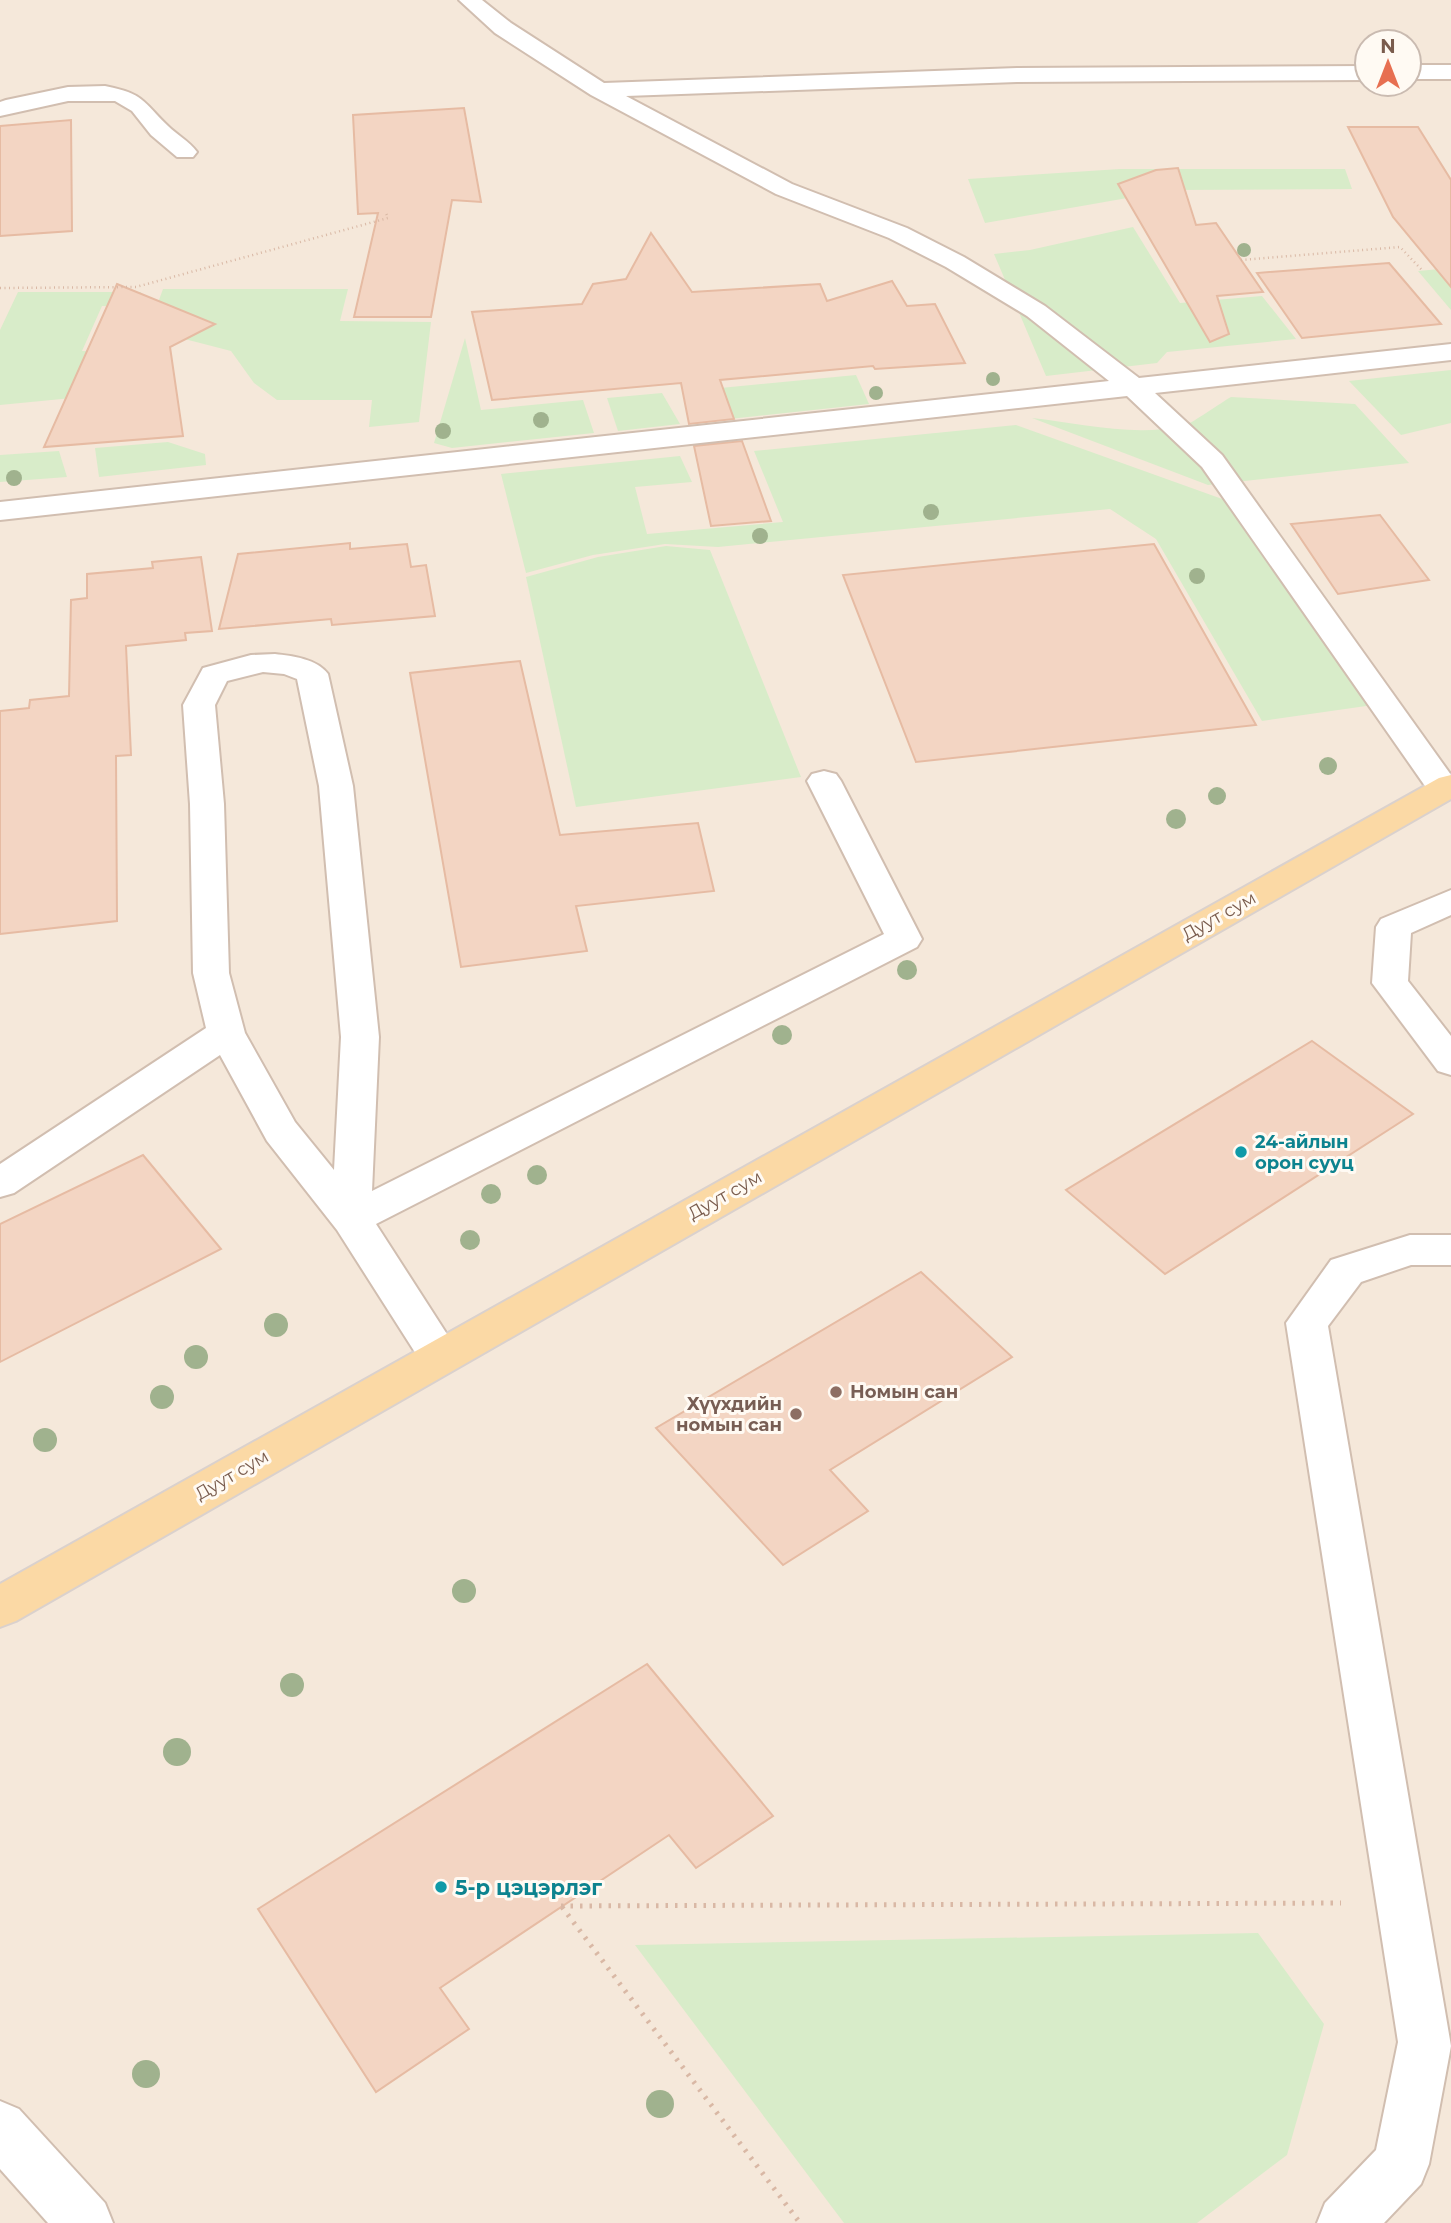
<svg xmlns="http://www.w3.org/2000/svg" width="1451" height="2223" viewBox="0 0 1451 2223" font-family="Montserrat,sans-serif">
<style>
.residential{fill:#f5e8da;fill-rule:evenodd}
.green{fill:#d8ecc9}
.building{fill:#f3d5c3;stroke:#e6bba3;stroke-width:2}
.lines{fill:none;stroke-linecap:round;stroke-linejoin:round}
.minor-casing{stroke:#d1beb0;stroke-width:4}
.major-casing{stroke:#dad1cd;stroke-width:4}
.path-far1{stroke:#d9b8a5;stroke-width:2.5;stroke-dasharray:1 3.5;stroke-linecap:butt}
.path{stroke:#d9b8a5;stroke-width:5;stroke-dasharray:2.5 7;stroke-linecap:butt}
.minor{fill:#fff;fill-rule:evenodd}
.major{fill:#fbd9a5;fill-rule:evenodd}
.tree{fill:#a0b28e}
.culture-dot{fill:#0f9aa8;stroke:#fffaf3;stroke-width:2.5}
.education-dot{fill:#8d6e63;stroke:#fffaf3;stroke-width:2.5}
.labels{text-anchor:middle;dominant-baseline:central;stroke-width:6;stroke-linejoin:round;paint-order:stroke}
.street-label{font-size:18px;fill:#7a5c4d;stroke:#fffaf3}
.culture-label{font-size:18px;font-weight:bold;fill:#0d838f;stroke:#fffaf3;text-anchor:start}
.education-label{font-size:18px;font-weight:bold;fill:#785e54;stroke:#fffaf3;text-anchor:start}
.near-culture-label{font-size:21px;font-weight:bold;fill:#0d838f;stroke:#fffaf3;text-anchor:start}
</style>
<rect width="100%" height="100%" fill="#fdf6ec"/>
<path class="residential" d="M0,0h1451v2223h-1451zM1367,42h42v42h-42z"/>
<g class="green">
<path d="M1120,169h225l7,20 -179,1 -188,33 -17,-44z"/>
<path d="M1133,227l47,76 82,-7 34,43 -129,13 -10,11 -111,13 -52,-122 36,-4z"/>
<path d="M1451,268v42l-33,-39z"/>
<path d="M163,289h185l-8,32 91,1 -12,100 -50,5 3,-27h-95l-23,-17 -23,-32 -58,-15 -22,-14z"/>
<path d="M18,292h123l-5,15 -34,-1 -20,45 41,1 -20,43 -103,10v-75z"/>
<path d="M465,338l16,72 102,-10 11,33 -142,15 -18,-5z"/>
<path d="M1451,370v53l-50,12 -52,-54z"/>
<path d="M856,375l13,29 -158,17 -11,-31z"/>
<path d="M662,393l18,31 -62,7 -11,-33z"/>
<path d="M1231,397l124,7 54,59 -201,22 -176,-67c48,5 105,20 153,7 8,-2 35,-22 46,-28z"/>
<path d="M1016,425l248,89 130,188 -132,19 -106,-182 -46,-30 -392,38 -53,-3 -72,11 -67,18 -25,-99 179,-18 12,26 -57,5 12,47 136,-12 -29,-71z"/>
<path d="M168,442l37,12 1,11 -107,12 -4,-29z"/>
<path d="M59,451l8,26 -67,5v-27z"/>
<path d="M666,546l44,4 91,227 -225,30 -50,-230 72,-20z"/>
<path d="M1258,1933l66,91 -37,131 -90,68h-353l-209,-278z"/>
</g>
<g class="building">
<path d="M464,108l17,94 -29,-2 -21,117h-77l24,-104 -20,1 -5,-99z"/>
<path d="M71,120l1,111 -72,5v-110z"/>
<path d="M1348,127h70l33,53v107l-58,-70z"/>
<path d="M1178,168l18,57 20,-2 47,69 -46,4 12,38 -19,8 -92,-158 38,-14z"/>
<path d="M651,233l41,59 128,-8 7,17 65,-20 15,25 28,-2 30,59 -90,6 -2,-3 -153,14 14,39 -45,5 -8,-41 -189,17 -20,-88 110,-8 11,-20 33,-5z"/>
<path d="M1389,263l52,61 -139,14 -45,-65z"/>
<path d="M117,284l98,40 -45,23 13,89 -139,11z"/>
<path d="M742,441l29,80 -60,5 -17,-80z"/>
<path d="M1380,515l49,65 -91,14 -47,-70z"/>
<path d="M350,543v6l57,-5 4,23 15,-2 9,51 -103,9 -1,-6 -112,10 19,-75z"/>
<path d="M1154,544l102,181 -340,37 -73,-187z"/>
<path d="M201,557l11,74 -27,2 1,7 -60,6 5,109 -15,1 1,165 -117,13v-223l29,-3 1,-8 39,-4 2,-96 16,-2v-24l66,-6 -1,-6z"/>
<path d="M520,661l40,174 138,-12 16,68 -138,15 11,45 -126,16 -51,-294z"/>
<path d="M1312,1041l101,73 -248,160 -99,-84z"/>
<path d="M143,1155l78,94 -221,113v-138z"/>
<path d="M921,1272l91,85 -182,113 38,41 -85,54 -127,-137z"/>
<path d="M647,1664l126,152 -77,52 -27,-33 -229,153 29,41 -93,63 -118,-183z"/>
</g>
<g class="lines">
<g class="minor-casing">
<g id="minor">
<path d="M459,0h23l29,23 93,60 413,-15 350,-2v14l-350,2 -391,14 166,88 115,44 57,29 81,49 94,72 312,-34v16l-296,33 67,62 229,320v22l-19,-1 -230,-329 -75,-71 -1127,124v-18l1109,-121 -82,-65 -81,-49 -57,-29 -113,-44 -185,-99 -96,-62z"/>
<rect x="1409" y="65" width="42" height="14"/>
<path d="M105,86c40,8 37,15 63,40 9,9 21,15 29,26l-4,5h-16l-26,-22 -19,-24 -17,-10h-47l-68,15v-14l6,-2 62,-13z"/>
<path d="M275,654c18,2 42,5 53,20l25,112 26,251 -7,154 512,-257 -77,-153 5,-7 12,-3 12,3 5,7 81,158 -5,8 -541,277 85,132 -6,12 -15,5 -15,-5 -88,-138 -70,-89 -47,-86 -206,138 -14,4v-33l206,-136 -13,-55 -3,-169 -7,-99 20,-37 48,-13zM263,672l21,2 13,5 22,107 22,251 -7,133 -39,-48 -50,-89 -16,-60 -5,-169 -9,-99 12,-24z"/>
<path d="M1451,890v25l-40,18 -3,48 43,55v39l-13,-4 -66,-88 4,-56 5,-8z"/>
<path d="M1410,1235h41v30h-40l-50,17 -33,44 123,720 -22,118 -8,20 -37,39h-67l8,-20 51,-53 22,-108 -112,-719 45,-63z"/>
<path d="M0,2101l19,8 86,94 8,20h-65l-48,-54z"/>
</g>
</g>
<g class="major-casing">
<path id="major" d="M1451,775v24l-1435,822 -16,6v-43l1439,-806z"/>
</g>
<g class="path-far1">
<path d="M1241,260l159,-13 22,23"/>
<path d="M0,288l136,-1 252,-69 -2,-5"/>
</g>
<g class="path">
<path d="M561,1906l780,-3"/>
<path d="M562,1907l238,316"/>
</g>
<use href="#minor" class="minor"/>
<use href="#major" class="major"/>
</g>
<g class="tree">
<circle cx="1244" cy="250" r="7"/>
<circle cx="993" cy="379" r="7"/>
<circle cx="876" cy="393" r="7"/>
<circle cx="541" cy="420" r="8"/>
<circle cx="443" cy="431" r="8"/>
<circle cx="14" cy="478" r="8"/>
<circle cx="931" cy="512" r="8"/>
<circle cx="760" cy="536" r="8"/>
<circle cx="1197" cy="576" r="8"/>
<circle cx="1328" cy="766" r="9"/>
<circle cx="1217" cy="796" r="9"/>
<circle cx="1176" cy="819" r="10"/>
<circle cx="907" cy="970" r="10"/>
<circle cx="782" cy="1035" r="10"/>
<circle cx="537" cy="1175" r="10"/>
<circle cx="491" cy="1194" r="10"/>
<circle cx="470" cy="1240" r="10"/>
<circle cx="276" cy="1325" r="12"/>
<circle cx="196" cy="1357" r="12"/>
<circle cx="162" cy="1397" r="12"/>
<circle cx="45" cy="1440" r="12"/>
<circle cx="464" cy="1591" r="12"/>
<circle cx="292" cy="1685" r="12"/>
<circle cx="177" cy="1752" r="14"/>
<circle cx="146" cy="2074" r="14"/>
<circle cx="660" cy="2104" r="14"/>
</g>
<g class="culture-dot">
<circle cx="1241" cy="1152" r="7"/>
<circle cx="441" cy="1887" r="7"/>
</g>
<g class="education-dot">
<circle cx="836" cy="1392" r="7"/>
<circle cx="796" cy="1414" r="7"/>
</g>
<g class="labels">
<g class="street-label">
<text transform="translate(1219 916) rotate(-29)">Дуут сум</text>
<text transform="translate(725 1195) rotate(-29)">Дуут сум</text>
<text transform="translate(232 1475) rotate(-30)">Дуут сум</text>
</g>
<g class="culture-label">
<text x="1255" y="1142">24-айлын<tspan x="1255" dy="21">орон сууц</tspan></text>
</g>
<g class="education-label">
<text x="850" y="1392">Номын сан</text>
<text x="782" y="1404" text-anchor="end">Хүүхдийн<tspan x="782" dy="21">номын сан</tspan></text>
</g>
<g class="near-culture-label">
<text x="455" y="1887">5-р цэцэрлэг</text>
</g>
</g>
<g transform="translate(1388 63)"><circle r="33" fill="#fffaf3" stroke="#cabbb1" stroke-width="2"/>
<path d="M0-5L12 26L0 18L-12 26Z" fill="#e76f51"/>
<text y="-10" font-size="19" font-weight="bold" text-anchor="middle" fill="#7a5c4d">N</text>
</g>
</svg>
